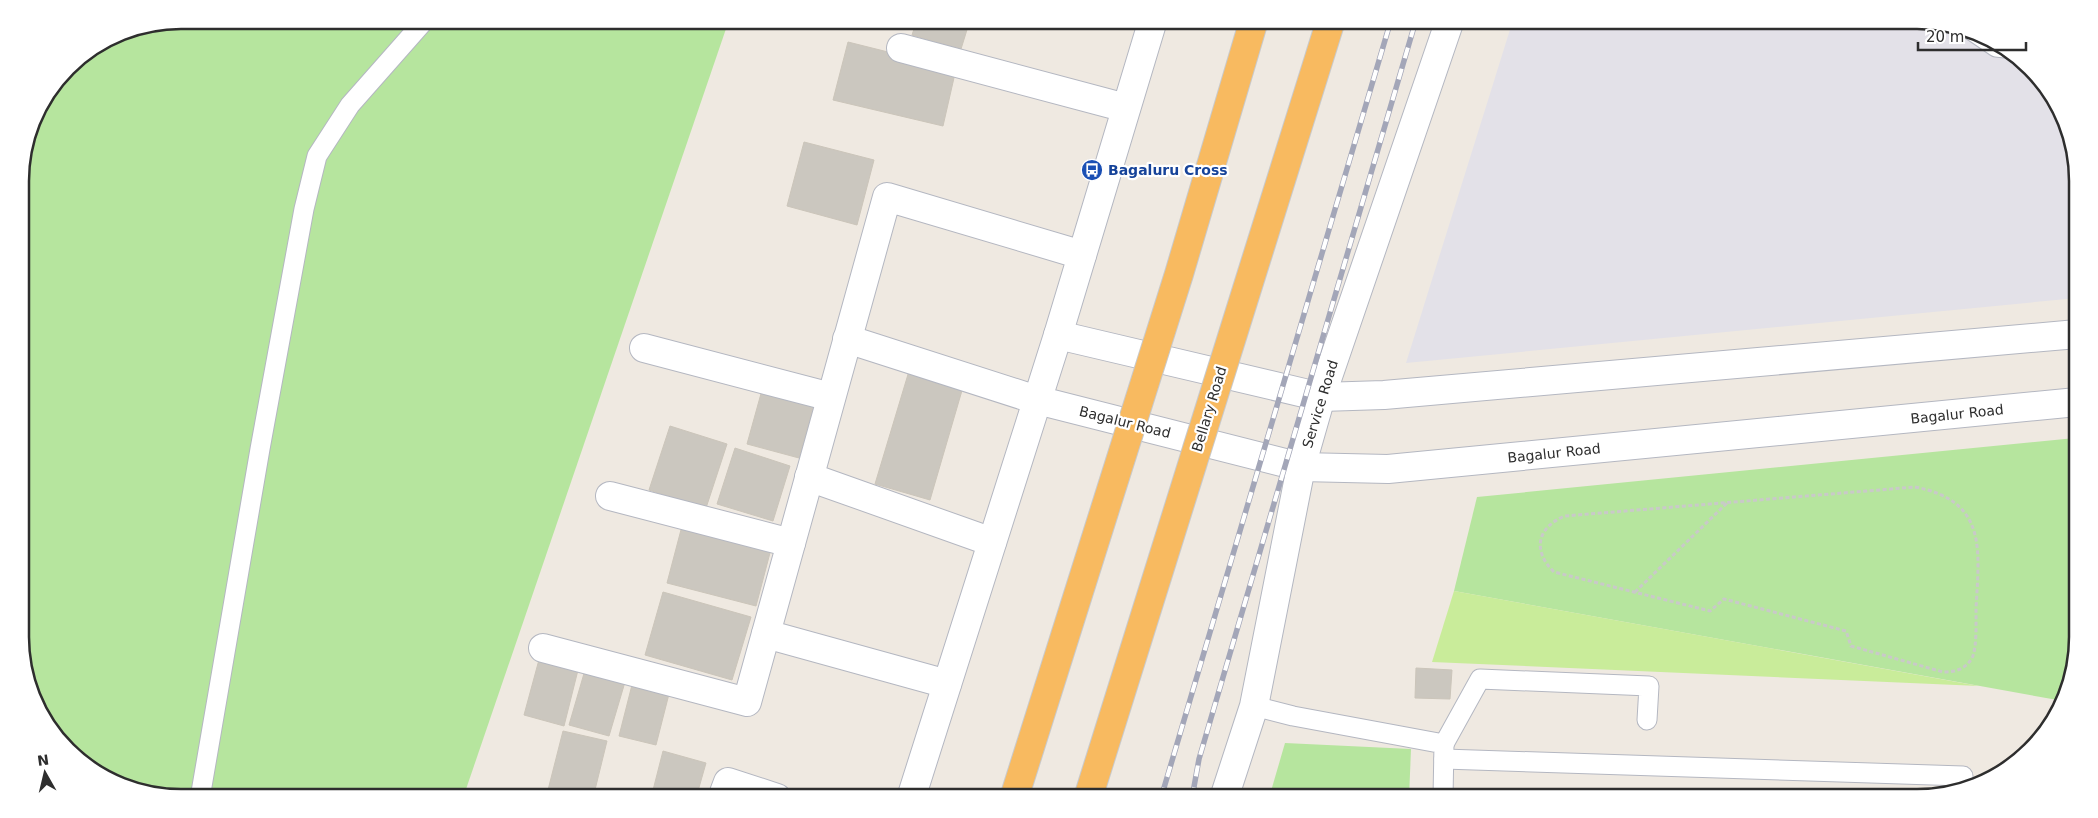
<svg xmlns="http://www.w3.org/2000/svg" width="2098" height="818" viewBox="0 0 2098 818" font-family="'DejaVu Sans',sans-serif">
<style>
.industrial{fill:#e3e1e8}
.green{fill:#b6e59e}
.pitch{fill:#c9ec9a}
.building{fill:#cbc7bf;stroke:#cbc5ba}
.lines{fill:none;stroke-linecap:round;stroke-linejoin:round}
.service-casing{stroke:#b4b7c1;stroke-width:21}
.minor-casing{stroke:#b4b7c1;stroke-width:30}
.secondary-casing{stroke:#b4b7c1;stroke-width:30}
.path{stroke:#c9c9c9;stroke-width:3;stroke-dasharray:4 2.5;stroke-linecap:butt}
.service{stroke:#fff;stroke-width:19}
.minor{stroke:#fff;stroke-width:28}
.secondary{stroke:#fff;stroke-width:28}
.rail-casing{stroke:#a3a6b8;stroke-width:5.5}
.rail{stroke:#fff;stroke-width:4;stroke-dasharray:11;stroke-linecap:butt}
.trunk-bridge-casing{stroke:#c9c9c9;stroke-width:30;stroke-linecap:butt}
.trunk-bridge{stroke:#f8ba60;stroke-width:28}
.labels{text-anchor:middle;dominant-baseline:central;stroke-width:4.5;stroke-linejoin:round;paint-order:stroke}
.transit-label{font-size:14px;font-weight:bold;fill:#164399;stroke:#fff;text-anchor:start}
.street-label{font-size:14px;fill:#2e2e2e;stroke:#fff}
.rim{fill:none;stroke:#2e2e2e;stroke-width:2.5}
</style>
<rect width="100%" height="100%" fill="#efe9e1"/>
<path class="industrial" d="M1513,20h404l52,9 46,24 30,30 32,77v138l-671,65z"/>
<g class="green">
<path d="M181,20h548l-266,778h-282l-52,-9 -69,-46 -37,-75 -3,-494 16,-64 39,-50 45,-28z"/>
<path d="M2075,438l-8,256 -4,7 -609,-110 23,-94z"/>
<path d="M1285,743l126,6 -2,49h-140z"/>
</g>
<path class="pitch" d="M1454,591l525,95 -547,-24z"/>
<g class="building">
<path d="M917,20h53l-9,29 -49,-14z"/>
<path d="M848,42l108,27 -13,57 -110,-26z"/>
<path d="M804,142l70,18 -17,65 -70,-19z"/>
<path d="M909,371l54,16 -33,113 -55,-16z"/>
<path d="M762,390l52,14 -15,54 -52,-14z"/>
<path d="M670,426l57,18 -21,64 -57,-18z"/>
<path d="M735,448l55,18 -17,55 -56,-17z"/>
<path d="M682,526l89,23 -15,57 -89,-23z"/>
<path d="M663,592l88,25 -19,63 -87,-25z"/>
<path d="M540,656l39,10 -15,60 -40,-11z"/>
<path d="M1416,668l36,2 -2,29 -35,-1z"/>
<path d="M585,670l40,12 -16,54 -40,-11z"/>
<path d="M633,681l37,9 -14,55 -37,-9z"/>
<path d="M563,731l44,10 -14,57h-14l-31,-8z"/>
<path d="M663,751l43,12 -10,35h-45z"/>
<path d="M1489,791l150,7h-151z"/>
</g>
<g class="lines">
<g class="service-casing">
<g id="service">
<path d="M1968,28l28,19 9,1"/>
<path d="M1254,706l39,10 151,28 -1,54"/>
<path d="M1444,744l36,-65 169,7 -2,34"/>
<path d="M1444,759l519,17v15"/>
<path d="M200,798l60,-349 44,-240 13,-53 33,-51 75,-85"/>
</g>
</g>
<g class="minor-casing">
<g id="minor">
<path d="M901,48l225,60"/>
<path d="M847,339l190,61"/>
<path d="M644,348l187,49"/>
<path d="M809,477l183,65"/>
<path d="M610,496l181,47"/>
<path d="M766,634l181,50"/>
<path d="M543,648l204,54 140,-505 195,58"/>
<path d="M722,798l6,-16 49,16"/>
</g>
</g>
<g class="secondary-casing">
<g id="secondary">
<path d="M1058,335l263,62 63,-2 693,-61"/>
<path d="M1037,400l264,67 87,2 689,-67"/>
<path d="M911,798l147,-463 95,-315"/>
<path d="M1224,798l30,-92 47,-239 20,-70 129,-377"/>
</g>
</g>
<g class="path">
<path d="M1915,487c73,14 64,63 61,122 0,12 1,40 -4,49 -6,11 -17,14 -29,14l-92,-26 -5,-15 -122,-32 -14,12 -156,-39c-22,-21 -17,-45 11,-56z"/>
<path d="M1635,592l93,-90"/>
</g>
<use href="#service" class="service"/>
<use href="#minor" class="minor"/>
<use href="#secondary" class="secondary"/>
<g class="rail-casing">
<g id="rail">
<path d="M1161,798l230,-778"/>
<path d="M1192,798l7,-39 217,-739"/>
</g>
</g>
<use href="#rail" class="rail"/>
<g class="trunk-bridge-casing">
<g id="trunk-bridge">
<path d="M1014,798l165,-524 75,-254"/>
<path d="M1088,798l243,-778"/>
</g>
</g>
<use href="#trunk-bridge" class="trunk-bridge"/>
</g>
<defs>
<g id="bus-disc" transform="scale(1.125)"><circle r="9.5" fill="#1a4fb4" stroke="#fff"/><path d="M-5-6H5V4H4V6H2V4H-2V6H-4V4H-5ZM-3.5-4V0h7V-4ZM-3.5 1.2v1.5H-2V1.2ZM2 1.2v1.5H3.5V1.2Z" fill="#fff"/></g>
</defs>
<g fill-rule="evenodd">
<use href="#bus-disc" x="1092" y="170"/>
</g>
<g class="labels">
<g class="transit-label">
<text x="1108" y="170">Bagaluru Cross</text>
</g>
<g class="street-label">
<text transform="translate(1320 404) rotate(-73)">Service Road</text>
<text transform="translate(1209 409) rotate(-73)">Bellary Road</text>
<text transform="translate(1957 414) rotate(-6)">Bagalur Road</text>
<text transform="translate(1125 422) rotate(14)">Bagalur Road</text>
<text transform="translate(1554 453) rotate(-6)">Bagalur Road</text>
</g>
</g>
<path d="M0 0H2098V818H0ZM181 29H1917A152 152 0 0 1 2069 181V637A152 152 0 0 1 1917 789H181A152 152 0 0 1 29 637V181A152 152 0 0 1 181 29Z" fill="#fff" fill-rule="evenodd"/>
<path class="rim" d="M181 29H1917A152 152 0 0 1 2069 181V637A152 152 0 0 1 1917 789H181A152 152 0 0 1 29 637V181A152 152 0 0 1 181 29Z"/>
<g transform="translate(45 773) rotate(352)" stroke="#ffffff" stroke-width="4" paint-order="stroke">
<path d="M0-4L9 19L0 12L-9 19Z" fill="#2e2e2e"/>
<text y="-8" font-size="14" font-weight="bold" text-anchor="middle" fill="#2e2e2e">N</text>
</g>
<path d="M1918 42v8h108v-8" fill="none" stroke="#2e2e2e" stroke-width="2.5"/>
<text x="1926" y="42" font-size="15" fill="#2e2e2e" stroke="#ffffff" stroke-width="4" paint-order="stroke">20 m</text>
</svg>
